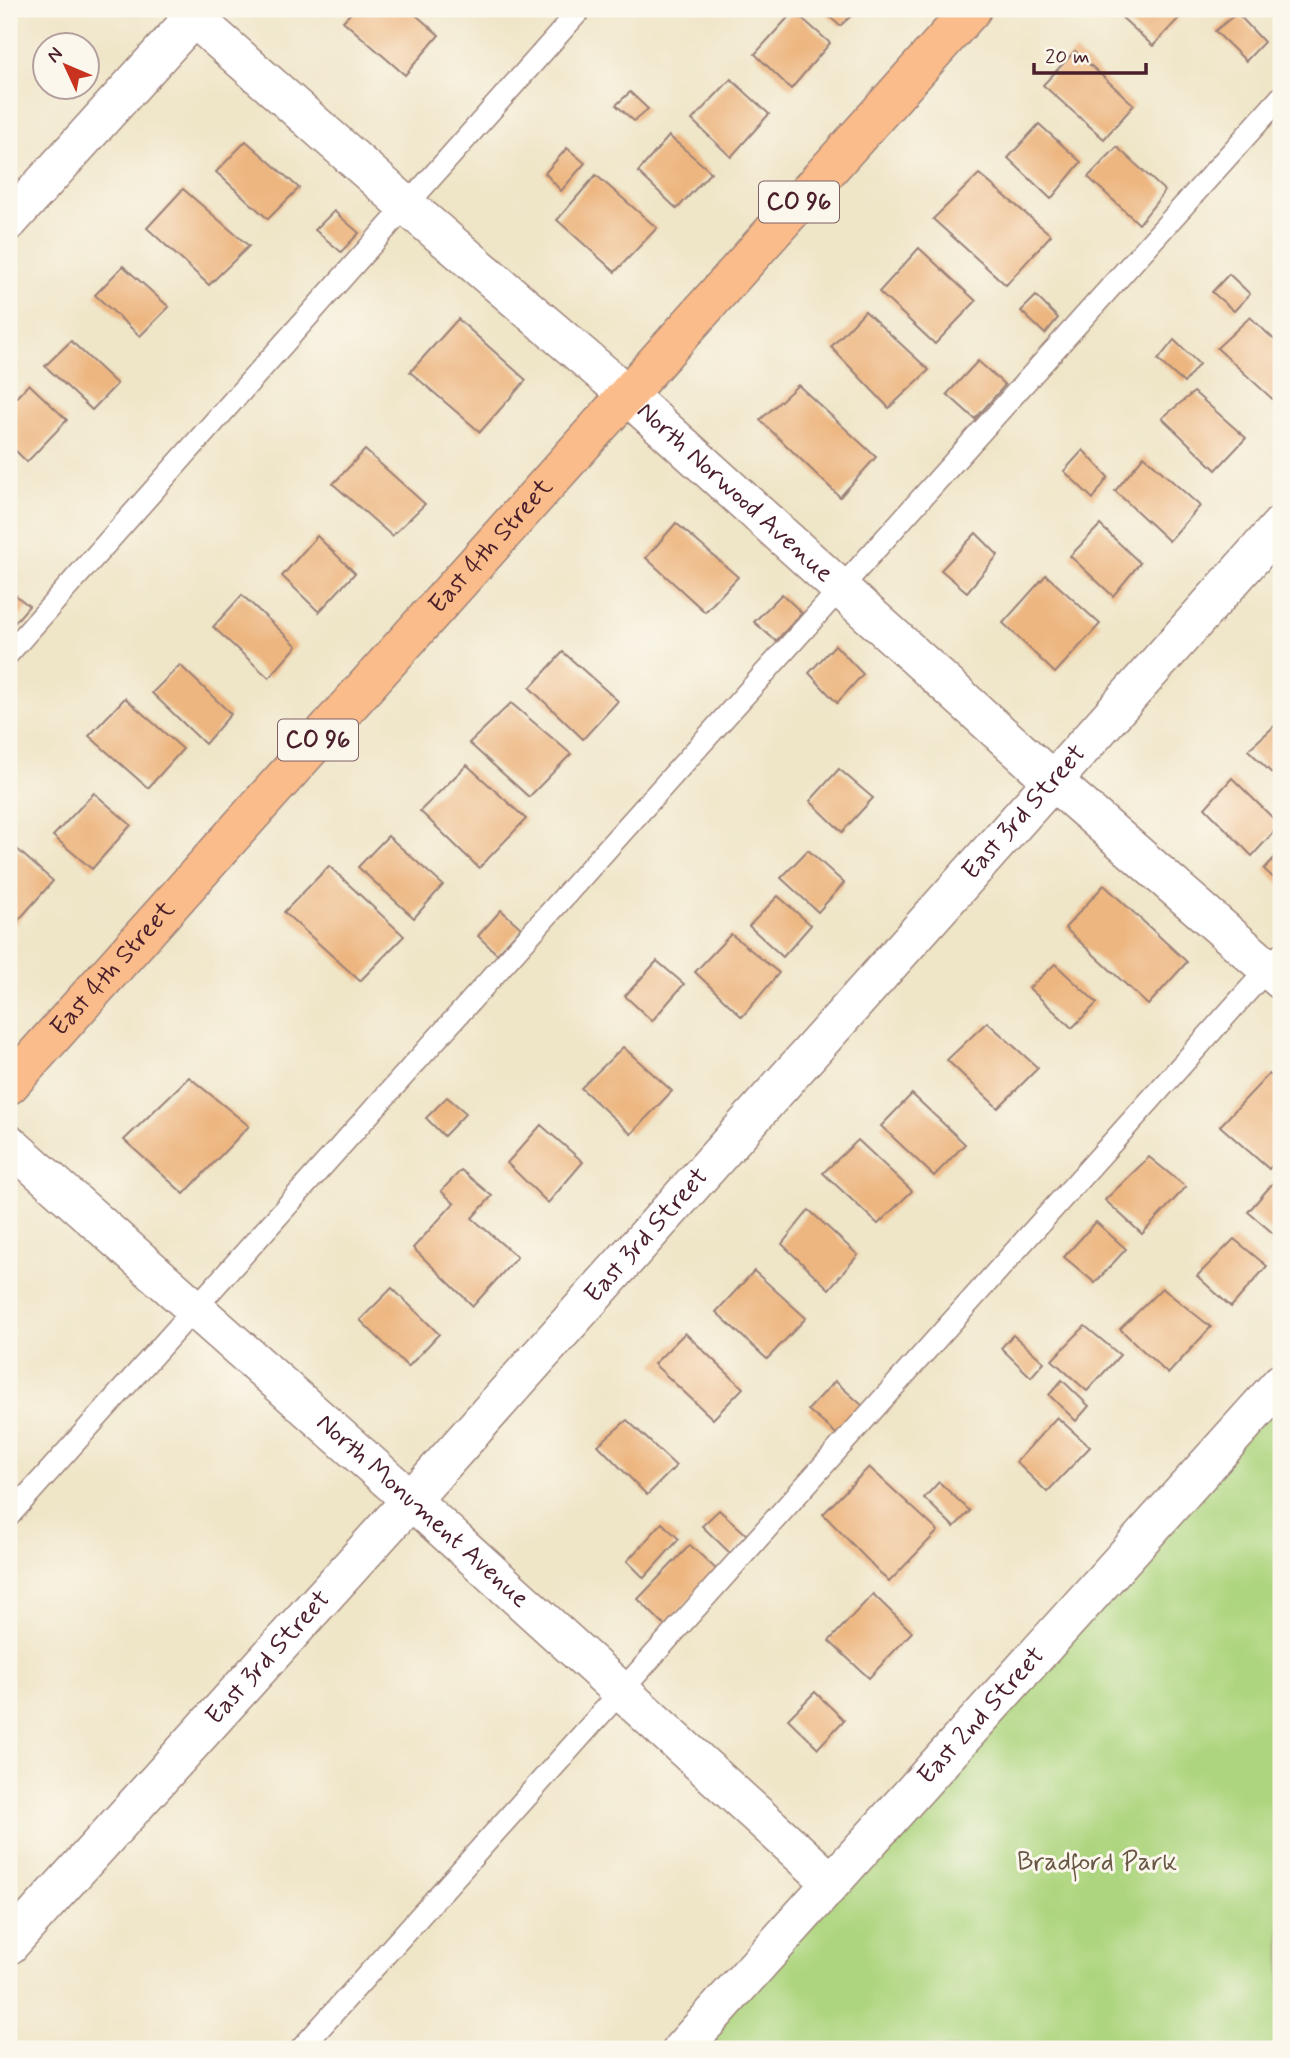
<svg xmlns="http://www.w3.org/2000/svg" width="1290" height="2058" viewBox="0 0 1290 2058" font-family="Mynerve,sans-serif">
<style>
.green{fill:#add57f;stroke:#7c7a55;stroke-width:2}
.building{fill:#edb680}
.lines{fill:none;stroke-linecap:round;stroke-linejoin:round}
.service-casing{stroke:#9c8279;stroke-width:24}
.minor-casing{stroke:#9c8279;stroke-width:41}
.tertiary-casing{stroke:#9c8279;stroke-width:41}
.primary-casing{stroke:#9c8279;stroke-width:41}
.service{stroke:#fff;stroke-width:21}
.minor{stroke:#fff;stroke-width:38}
.tertiary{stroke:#fff;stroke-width:38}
.primary{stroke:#fabc8b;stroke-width:38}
.labels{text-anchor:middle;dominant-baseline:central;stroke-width:6;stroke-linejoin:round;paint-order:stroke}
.shield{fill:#fbf7ec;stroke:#7f6065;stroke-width:2}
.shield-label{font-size:24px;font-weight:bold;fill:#4a1f2b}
.street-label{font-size:26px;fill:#4a1f2b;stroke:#fbf7ec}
.park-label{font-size:26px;fill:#685644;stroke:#fbf7ec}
</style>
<rect width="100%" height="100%" fill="#fbf7ec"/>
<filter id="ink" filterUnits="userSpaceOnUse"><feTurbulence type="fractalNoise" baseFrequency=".0143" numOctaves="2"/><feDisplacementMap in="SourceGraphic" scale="14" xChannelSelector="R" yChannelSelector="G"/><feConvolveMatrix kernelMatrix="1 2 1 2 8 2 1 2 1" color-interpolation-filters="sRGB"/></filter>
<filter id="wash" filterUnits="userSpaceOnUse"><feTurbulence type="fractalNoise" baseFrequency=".00686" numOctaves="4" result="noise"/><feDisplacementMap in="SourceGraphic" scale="28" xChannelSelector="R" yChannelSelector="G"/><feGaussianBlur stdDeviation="1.57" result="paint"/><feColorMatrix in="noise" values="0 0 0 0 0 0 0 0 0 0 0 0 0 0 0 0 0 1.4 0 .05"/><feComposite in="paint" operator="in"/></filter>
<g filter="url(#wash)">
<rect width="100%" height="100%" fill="#efe5c7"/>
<path class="green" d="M1281,1383v666h-599z"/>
<g id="blocks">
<g class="building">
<path d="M355,9h54l30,26 -34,40 -62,-54z"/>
<path d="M821,9h38l-19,17z"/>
<path d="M1121,9h46l12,9 -26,28 -36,-33z"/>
<path d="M794,11l36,32 -39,46 -36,-35z"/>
<path d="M1237,13l27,29 -18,19 -31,-30z"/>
<path d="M1075,51l59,54 -30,34 -61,-54z"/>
<path d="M731,79l38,35 -38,43 -39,-37z"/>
<path d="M630,92l18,17 -14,12 -18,-16z"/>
<path d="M1039,124l42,38 -30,37 -43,-41z"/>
<path d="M669,136l42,36 -34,37 -39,-37z"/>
<path d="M246,141l53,47 -31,31 -52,-47z"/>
<path d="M1117,147l48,44 -26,33 -51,-47z"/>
<path d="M567,148l18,15 -24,28 -16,-18z"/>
<path d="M979,174l72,61 -45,50 -73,-66z"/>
<path d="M596,175l61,53 -42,44 -58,-52z"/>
<path d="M183,189l66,57 -40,39 -62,-57z"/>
<path d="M334,211l25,22 -18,19 -26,-22z"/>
<path d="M919,248l57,53 -41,43 -56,-52z"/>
<path d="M123,266l46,41 -29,29 -45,-41z"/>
<path d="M1229,274l21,20 -16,17 -22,-19z"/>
<path d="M1036,296l22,22 -13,16 -24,-23z"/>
<path d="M865,311l64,59 -40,38 -58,-61z"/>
<path d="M1250,317l31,29 -1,60 -63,-58z"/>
<path d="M458,319l68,61 -46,52 -70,-60z"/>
<path d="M1174,340l25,24 -15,19 -26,-23z"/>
<path d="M71,341l46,43 -25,26 -47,-44z"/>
<path d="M978,361l27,24 -30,34 -28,-25z"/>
<path d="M29,384l38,36 -40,42 -18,-18v-39z"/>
<path d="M798,385l78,72 -36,40 -80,-77z"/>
<path d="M1194,392l52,46 -30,32 -54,-52z"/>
<path d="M365,450l60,54 -33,32 -59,-52z"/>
<path d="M1083,450l25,27 -15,22 -29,-28z"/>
<path d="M1144,456l56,50 -31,35 -54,-50z"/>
<path d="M676,523l62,54 -33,35 -59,-54z"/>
<path d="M1100,525l40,38 -27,33 -43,-40z"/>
<path d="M976,533l22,22 -31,37 -26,-22z"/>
<path d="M317,536l38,37 -36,39 -37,-36z"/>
<path d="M1046,575l54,49 -45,49 -52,-50z"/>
<path d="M9,590l20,16 -20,23z"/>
<path d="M782,594l20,19 -26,28 -22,-19z"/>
<path d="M242,595l55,51 -28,32 -56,-51z"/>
<path d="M835,645l28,29 -26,29 -28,-30z"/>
<path d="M563,652l55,49 -35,38 -53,-51z"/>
<path d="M180,665l51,49 -26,30 -53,-51z"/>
<path d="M125,698l58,51 -35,39 -59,-52z"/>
<path d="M511,703l60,51 -42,43 -60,-54z"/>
<path d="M1279,722l2,2v58l-33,-32z"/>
<path d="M467,765l59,54 -47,49 -59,-57z"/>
<path d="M839,769l34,29 -31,34 -32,-31z"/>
<path d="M1232,778l48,47 -28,31 -47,-48z"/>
<path d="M94,793l37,32 -39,44 -39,-33z"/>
<path d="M388,836l55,49 -29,33 -56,-51z"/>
<path d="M9,842l44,39 -44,50z"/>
<path d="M808,850l36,33 -26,29 -37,-34z"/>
<path d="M1281,851v34l-17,-16z"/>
<path d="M329,866l75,70 -44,45 -76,-69z"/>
<path d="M1104,885l83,77 -39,43 -83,-77z"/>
<path d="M778,896l33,29 -28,32 -34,-31z"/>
<path d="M501,910l20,18 -24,26 -19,-18z"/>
<path d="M731,934l48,39 -37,44 -47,-45z"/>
<path d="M657,961l27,23 -32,37 -27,-25z"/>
<path d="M1055,964l42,39 -25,25 -43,-40z"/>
<path d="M987,1022l51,46 -40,40 -51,-48z"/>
<path d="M623,1047l49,44 -41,43 -50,-46z"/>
<path d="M1269,1074l12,10v72l-12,13 -49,-43z"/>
<path d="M189,1077l60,49 -65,68 -60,-54z"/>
<path d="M912,1094l53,50 -31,32 -53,-50z"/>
<path d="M447,1097l19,16 -22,23 -18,-18z"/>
<path d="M541,1125l42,37 -35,41 -41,-40z"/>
<path d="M858,1140l54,51 -34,33 -55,-51z"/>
<path d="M1149,1157l37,30 -44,47 -37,-34z"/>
<path d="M461,1170l31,26 -20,22 45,39 -44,49 -60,-58 41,-45 -13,-12z"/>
<path d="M1279,1176l2,1v63l-33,-28z"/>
<path d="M809,1210l49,45 -29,34 -47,-45z"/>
<path d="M1096,1222l30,27 -31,34 -31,-26z"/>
<path d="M1234,1239l33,27 -36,41 -34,-31z"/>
<path d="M754,1271l52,47 -39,41 -51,-47z"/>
<path d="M392,1288l47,46 -31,33 -48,-47z"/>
<path d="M1162,1288l49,39 -43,47 -48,-45z"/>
<path d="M1085,1326l35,29 -33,36 -35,-31z"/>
<path d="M685,1333l58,55 -30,31 -59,-55z"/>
<path d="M1013,1335l31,27 -13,15 -30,-29z"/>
<path d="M1062,1380l27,26 -13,15 -27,-26z"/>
<path d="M835,1381l29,26 -25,29 -31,-26z"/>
<path d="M1057,1417l33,30 -43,45 -31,-30z"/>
<path d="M627,1420l49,46 -29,29 -49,-50z"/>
<path d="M869,1467l69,64 -49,51 -66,-68z"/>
<path d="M939,1482l31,29 -16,16 -30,-29z"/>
<path d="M719,1510l28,25 -16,19 -29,-28z"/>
<path d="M662,1523l17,16 -35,39 -17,-17z"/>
<path d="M690,1545l27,25 -52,56 -27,-27z"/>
<path d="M873,1594l39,38 -43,46 -40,-37z"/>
<path d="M815,1692l29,28 -26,28 -30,-29z"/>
</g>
</g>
</g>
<g filter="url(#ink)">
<use href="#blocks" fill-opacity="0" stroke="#9c8279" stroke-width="2"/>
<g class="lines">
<g class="service-casing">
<g id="service">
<path d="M9,653l572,-644"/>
<path d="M9,1516l1272,-1419"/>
<path d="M301,2049l980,-1095"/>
</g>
</g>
<g class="minor-casing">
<g id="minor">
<path d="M9,221l192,-212"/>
<path id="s1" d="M9,1144l402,356 420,382"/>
<path id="s2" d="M9,1945l402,-445 870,-975"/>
<path id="s3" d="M682,2049l599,-666"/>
</g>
</g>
<g class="tertiary-casing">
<g id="tertiary">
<path id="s4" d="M184,9l222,196 201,172 446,404 228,199"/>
</g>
</g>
<g class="primary-casing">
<g id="primary">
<path id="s5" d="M9,1085l963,-1076"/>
</g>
</g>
<use href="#service" class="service"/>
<use href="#minor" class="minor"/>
<use href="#tertiary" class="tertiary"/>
<use href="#primary" class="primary"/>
</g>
</g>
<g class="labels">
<g class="shield">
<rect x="759" y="181.5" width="80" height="41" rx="5"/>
<rect x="278" y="719.5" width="80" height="41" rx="5"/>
</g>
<g class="shield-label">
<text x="799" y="202">CO 96</text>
<text x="318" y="740">CO 96</text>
</g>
<g class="street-label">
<text stroke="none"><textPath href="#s4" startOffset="733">North Norwood Avenue</textPath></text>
<text stroke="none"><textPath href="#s5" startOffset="723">East 4th Street</textPath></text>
<text stroke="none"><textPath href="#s2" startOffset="1521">East 3rd Street</textPath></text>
<text stroke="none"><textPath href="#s5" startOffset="156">East 4th Street</textPath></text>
<text stroke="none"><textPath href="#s2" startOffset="954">East 3rd Street</textPath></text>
<text stroke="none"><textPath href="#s1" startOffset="553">North Monument Avenue</textPath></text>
<text stroke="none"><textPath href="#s2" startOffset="387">East 3rd Street</textPath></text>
<text stroke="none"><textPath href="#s3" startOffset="448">East 2nd Street</textPath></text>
</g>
<g class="park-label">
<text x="1097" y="1863">Bradford Park</text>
</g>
</g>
<rect width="1290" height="2058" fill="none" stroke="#fbf7ec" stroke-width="35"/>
<g transform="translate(66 66) rotate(314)"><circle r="33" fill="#fbf7ec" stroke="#b4a19f" stroke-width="2"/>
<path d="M0-5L12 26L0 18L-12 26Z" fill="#c8321e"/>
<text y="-10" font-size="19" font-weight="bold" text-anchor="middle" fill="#4a1f2b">N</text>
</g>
<path d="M1034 63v10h112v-10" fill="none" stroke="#4a1f2b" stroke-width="3.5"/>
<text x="1045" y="63" font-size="21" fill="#4a1f2b" stroke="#fbf7ec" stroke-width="5" paint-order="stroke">20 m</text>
</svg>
